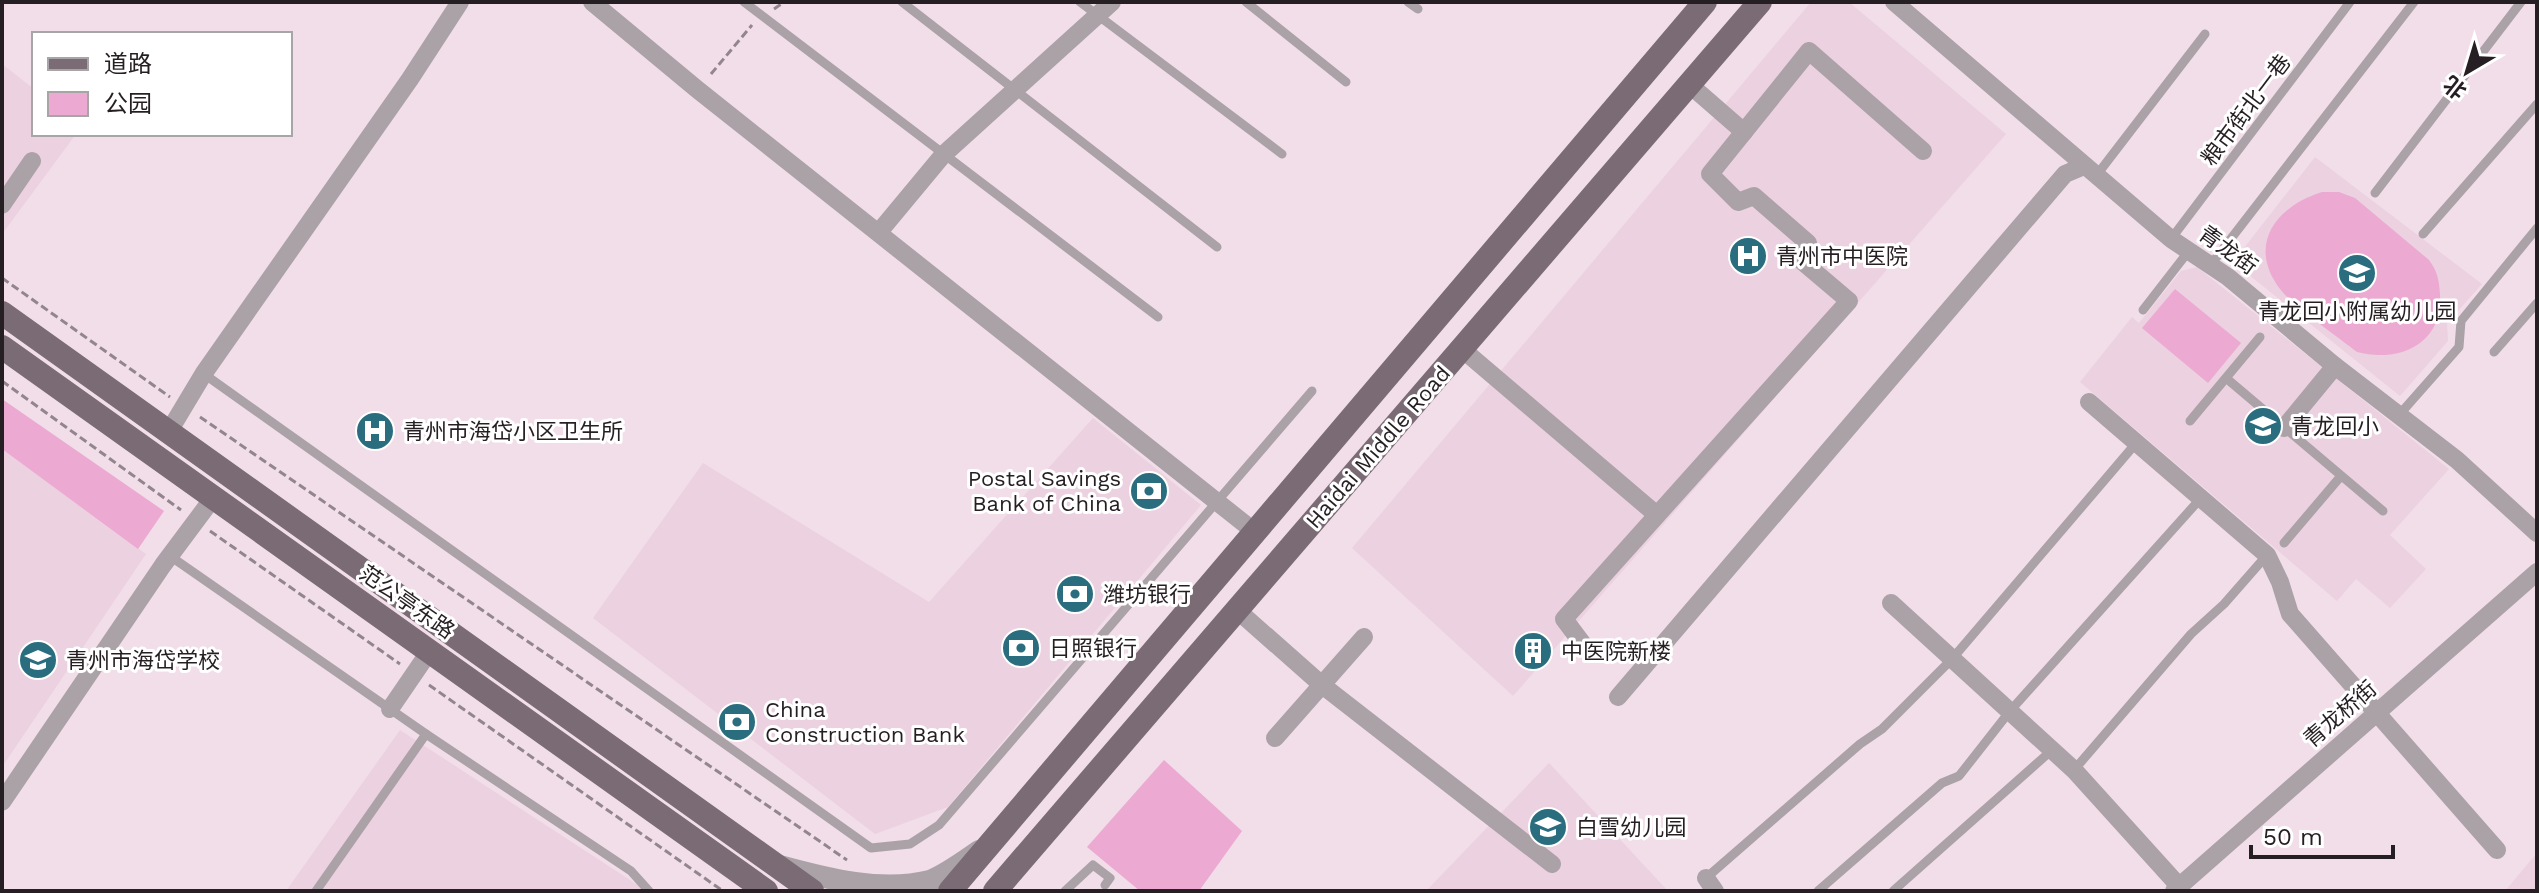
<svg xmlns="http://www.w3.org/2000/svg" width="2539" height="893" viewBox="0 0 2539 893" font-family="'Work Sans','Noto Sans SC',sans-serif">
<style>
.built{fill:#ecd1e0}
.green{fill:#eca9d1}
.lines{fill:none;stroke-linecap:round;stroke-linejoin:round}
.path{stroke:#93858d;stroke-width:3;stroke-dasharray:8 4;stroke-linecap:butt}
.service{stroke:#aba2a7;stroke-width:9}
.minor{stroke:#aba2a7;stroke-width:18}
.tertiary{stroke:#aba2a7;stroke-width:22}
.primary{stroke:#7a6b74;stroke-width:24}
.labels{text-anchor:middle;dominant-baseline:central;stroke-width:6;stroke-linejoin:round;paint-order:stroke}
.street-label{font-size:22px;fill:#251e22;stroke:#fff}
.poi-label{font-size:22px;fill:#251e22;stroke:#fff;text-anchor:start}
</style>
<rect width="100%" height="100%" fill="#f2dee9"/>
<g class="built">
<path d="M1811,2h38l157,132 -493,562 -161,-148z"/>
<path d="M2,64l32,25v45h42l-74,100z"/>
<path d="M2315,157l167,127 -35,39 1,18 -48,55 -167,-134z"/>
<path d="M2197,267l252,202 -59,66 36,34 -36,39 -34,-29 -19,22 -257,-219 52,-65 7,6 42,-52z"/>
<path d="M1093,418l108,87 -253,302 -73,27 -282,-216 110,-155 226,139z"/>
<path d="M2,449l144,105 -144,213z"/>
<path d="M400,730l247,161h-361z"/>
<path d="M1549,763l119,128h-242z"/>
<path d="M2537,853v38h-32z"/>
</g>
<g class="green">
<path d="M2322,192h17l16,6 74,62c9,12 10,21 11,35 3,49 -41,68 -83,57 -20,-16 -63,-45 -77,-63 -34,-45 -3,-83 42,-97z"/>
<path d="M2175,289l66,54 -33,40 -66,-55z"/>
<path d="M2,399l162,112 -26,38 -136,-100z"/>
<path d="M1164,760l78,71 -43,60h-59l-53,-44z"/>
</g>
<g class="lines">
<g class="path">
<path d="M774,9l10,-7"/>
<path d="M711,74l41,-49"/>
<path d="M2,278l168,119"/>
<path d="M2,381l179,129"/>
<path d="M200,417l647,443"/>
<path d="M210,531l190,133"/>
<path d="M429,685l294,206"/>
</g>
<g class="service">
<path d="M744,2l414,315"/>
<path d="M902,2l315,245"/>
<path d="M1080,2l202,152"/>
<path d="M1246,2l100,80"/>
<path d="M1408,2l10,7"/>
<path d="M2096,176l109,-142"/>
<path d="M2375,193l146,-191"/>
<path d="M2423,234l114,-130"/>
<path d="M2171,239l179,-237"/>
<path d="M2209,267l205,-265"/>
<path d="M2143,310l45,-58"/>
<path d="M2494,352l43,-49"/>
<path d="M204,374l667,474 39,-4 29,-19 373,-434"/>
<path d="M2226,378l157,133"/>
<path d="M2399,415l60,-68 2,-26 76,-93"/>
<path d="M2190,421l70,-84"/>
<path d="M2284,543l57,-67"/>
<path d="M170,556l256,178 205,137 18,20"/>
<path d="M2074,770l117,-136 33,-30 43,-49"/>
<path d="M1706,878l154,-134 22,-15 70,-70 185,-217"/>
<path d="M316,891l110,-157"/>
<path d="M1065,891l28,-26 17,13 -5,7"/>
<path d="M1818,891l124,-108 17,-7 51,-65 191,-213"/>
<path d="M1893,891l159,-141"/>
</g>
<g class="minor">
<path d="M592,2l106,88 557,442"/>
<path d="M1894,2l277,237 57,38 107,89 122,94 80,73"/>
<path d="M1690,85l54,47"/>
<path d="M2,205l30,-44"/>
<path d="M879,232l64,-77 169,-153"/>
<path d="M1462,349l195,166"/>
<path d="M2089,402l178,153 13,27 10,32 207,236"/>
<path d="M2284,428l51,-62"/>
<path d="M168,433l36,-60 206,-294 50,-77"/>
<path d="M1891,603l183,167 105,116"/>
<path d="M1237,610l85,75 230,179"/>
<path d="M1582,643l-18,-24 285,-318 -52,-44 11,-14 -54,-47 -16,6 -28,-28 99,-123 114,100"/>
<path d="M1618,697l447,-523 19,-8"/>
<path d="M390,709l39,-57"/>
<path d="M1275,738l89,-101"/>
<path d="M2,802l161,-237 50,-67"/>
<path d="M1706,878l9,13"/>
<path d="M2174,891l363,-319"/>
</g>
<path class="tertiary" d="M780,866c48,13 101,27 150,15 17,-7 33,-19 49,-30"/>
<g class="primary">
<path d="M2,313l810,578"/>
<path d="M2,347l764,544"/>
<path d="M950,891l755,-889"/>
<path d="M995,891l765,-889"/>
</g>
</g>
<defs>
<g id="hospital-disc" transform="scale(2)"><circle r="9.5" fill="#2a6d7e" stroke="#fff"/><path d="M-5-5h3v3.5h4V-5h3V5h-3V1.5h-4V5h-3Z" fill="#fff"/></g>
<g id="school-disc" transform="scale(2)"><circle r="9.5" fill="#2a6d7e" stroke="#fff"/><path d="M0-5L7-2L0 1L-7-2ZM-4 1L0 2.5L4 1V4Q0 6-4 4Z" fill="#fff"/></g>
<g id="bank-disc" transform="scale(2)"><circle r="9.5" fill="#2a6d7e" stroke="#fff"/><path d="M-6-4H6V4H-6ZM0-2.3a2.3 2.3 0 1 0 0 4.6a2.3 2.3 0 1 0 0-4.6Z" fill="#fff"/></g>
<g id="building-disc" transform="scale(2)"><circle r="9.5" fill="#2a6d7e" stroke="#fff"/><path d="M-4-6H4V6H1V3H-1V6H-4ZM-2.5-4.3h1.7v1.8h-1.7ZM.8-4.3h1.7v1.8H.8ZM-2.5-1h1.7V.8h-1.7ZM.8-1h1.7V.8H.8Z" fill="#fff"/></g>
</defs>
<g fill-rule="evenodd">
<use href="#hospital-disc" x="1748" y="256"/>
<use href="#school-disc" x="2357" y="273"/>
<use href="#school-disc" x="2263" y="426"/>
<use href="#hospital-disc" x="375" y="431"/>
<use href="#bank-disc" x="1149" y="491"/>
<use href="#bank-disc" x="1075" y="594"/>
<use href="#bank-disc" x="1021" y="648"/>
<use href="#building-disc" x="1533" y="651"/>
<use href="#school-disc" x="38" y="660"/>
<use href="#bank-disc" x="737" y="722"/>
<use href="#school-disc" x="1548" y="827"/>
</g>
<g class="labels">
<g class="street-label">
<text transform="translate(2246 110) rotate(-53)">粮市街北一巷</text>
<text transform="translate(2228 250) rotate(36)">青龙街</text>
<text transform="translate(1378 447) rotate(-49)">Haidai Middle Road</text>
<text transform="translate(407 602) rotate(35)">范公亭东路</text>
<text transform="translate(2340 714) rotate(-41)">青龙桥街</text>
</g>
<g class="poi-label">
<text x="1776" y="256">青州市中医院</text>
<text x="2357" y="311" text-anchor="middle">青龙回小附属幼儿园</text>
<text x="2291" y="426">青龙回小</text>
<text x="403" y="431">青州市海岱小区卫生所</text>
<text x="1121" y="478" text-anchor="end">Postal Savings<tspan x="1121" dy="25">Bank of China</tspan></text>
<text x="1103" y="594">潍坊银行</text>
<text x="1049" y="648">日照银行</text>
<text x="1561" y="651">中医院新楼</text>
<text x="66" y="660">青州市海岱学校</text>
<text x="765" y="709">China<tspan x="765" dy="25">Construction Bank</tspan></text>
<text x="1576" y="827">白雪幼儿园</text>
</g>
</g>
<rect width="2539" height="893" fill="none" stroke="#251e22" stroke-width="8"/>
<rect x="32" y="32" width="260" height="104" fill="#ffffff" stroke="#a8a5a7" stroke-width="2"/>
<rect x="48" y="58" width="40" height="12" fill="#7a6b74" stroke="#a8a5a7" stroke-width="2"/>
<text x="104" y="72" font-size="24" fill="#251e22">道路</text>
<rect x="48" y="92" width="40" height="24" fill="#eca9d1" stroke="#a8a5a7" stroke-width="2"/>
<text x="104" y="112" font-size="24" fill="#251e22">公园</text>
<g transform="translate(2467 72) rotate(218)" stroke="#ffffff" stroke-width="6" paint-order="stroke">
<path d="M0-6L14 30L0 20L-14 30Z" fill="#251e22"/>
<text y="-12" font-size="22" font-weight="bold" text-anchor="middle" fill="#251e22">北</text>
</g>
<path d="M2251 845v12h142v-12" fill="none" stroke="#251e22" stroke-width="4"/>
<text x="2263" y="845" font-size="24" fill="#251e22" stroke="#ffffff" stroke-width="6" paint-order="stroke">50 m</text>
</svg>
